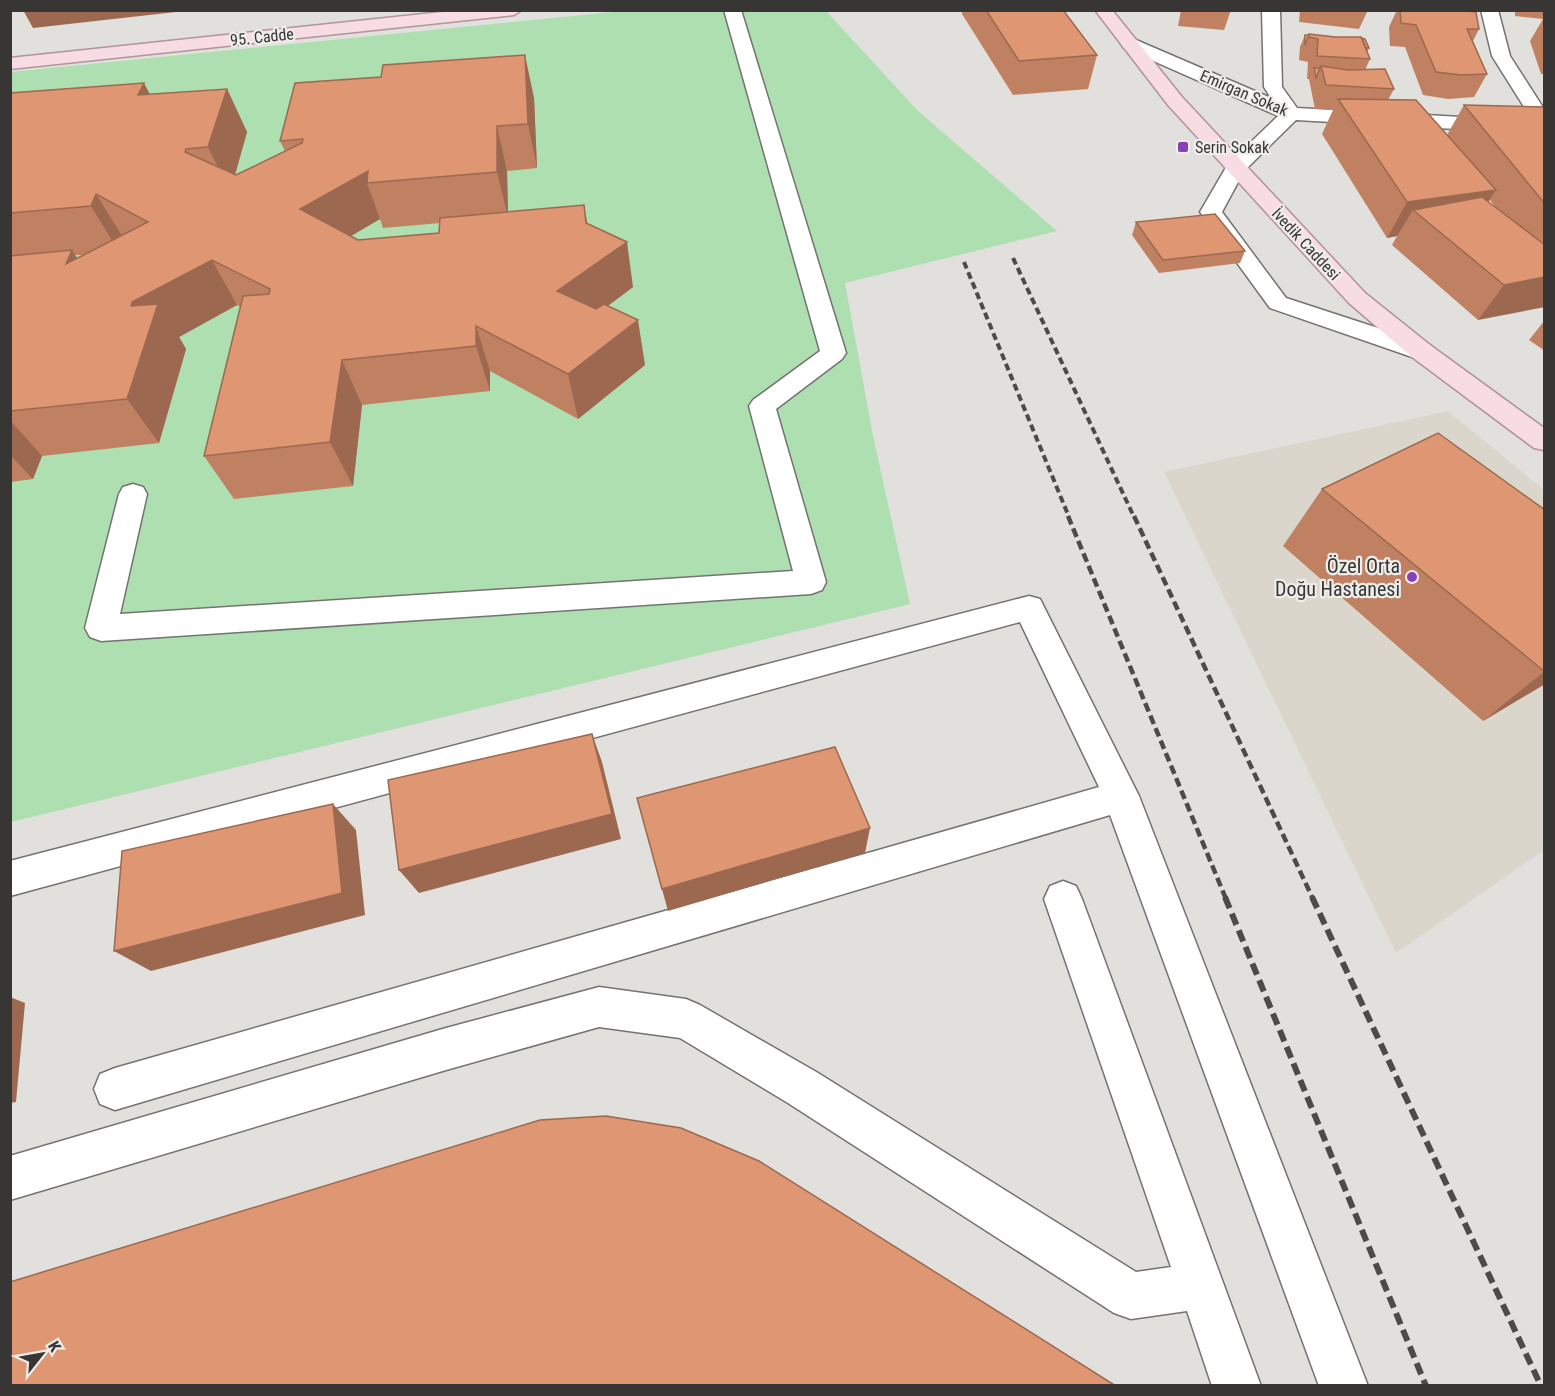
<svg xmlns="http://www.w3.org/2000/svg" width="1555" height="1396" viewBox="0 0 1555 1396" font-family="'Roboto Condensed',sans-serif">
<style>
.built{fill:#dbd6cb}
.green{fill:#addfb1}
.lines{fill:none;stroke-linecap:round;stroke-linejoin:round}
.minor-casing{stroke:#747370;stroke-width:3}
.major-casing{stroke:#b1939a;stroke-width:3}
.minor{fill:#fff;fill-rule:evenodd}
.major{fill:#f8dce3;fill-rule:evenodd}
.rail-far2{stroke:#4c4b4a;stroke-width:4;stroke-dasharray:7 4;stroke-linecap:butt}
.rail-far1{stroke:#4c4b4a;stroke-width:4.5;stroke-dasharray:9 4.5;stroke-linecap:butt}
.rail{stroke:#4c4b4a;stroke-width:6;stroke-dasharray:12 6;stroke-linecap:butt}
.wall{fill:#c08163;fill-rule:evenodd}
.shaded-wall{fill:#9c6950}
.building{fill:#df9673;stroke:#9c6950;stroke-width:1.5}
.poi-dot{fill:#8840b3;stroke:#eeede9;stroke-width:2}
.labels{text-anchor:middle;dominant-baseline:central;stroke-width:4.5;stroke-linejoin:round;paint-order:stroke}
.far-street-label{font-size:16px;fill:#373635;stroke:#eeede9}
.far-poi-label{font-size:16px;fill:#373635;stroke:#eeede9;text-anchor:start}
.poi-label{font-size:20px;fill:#373635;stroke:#eeede9;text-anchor:end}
</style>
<rect width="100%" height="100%" fill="#e1e0dc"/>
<path class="built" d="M1448,411l96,79v360l-148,103 -232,-481z"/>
<path class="green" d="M623,11h203l91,99 140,121 -212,52 28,153 37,168 -899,218 -1,-750z"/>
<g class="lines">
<g class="minor-casing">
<g id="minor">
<path d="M724,10h17l105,343 -4,6 -66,50 50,173 -4,8 -11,4 -710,47 -11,-4 -5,-9 34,-134 4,-7 10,-3 10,3 4,7 -27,120 673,-43 -44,-165 4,-6 67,-49z"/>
<path d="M1262,10h18l2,77 15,21 236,13 -41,-65 -11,-46h17l12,46 34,53v25l-248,-14 -52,51 -22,41 64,86 144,47 4,6 -4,6 -9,2 -9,-2 -142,-49 -70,-96 28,-48 50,-48 -154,-68 -3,-4 3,-4h12l135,58 -7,-11z"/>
<path d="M1029,596l11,3 99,197 229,590h-49l-209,-571 -995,295 -15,-6 -6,-15 6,-15 15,-6 984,-281 -79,-165 -1010,274v-35z"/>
<path d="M1063,881l13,5 6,13 179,487h-49l-25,-75 -56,8 -17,-6 -326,-210 -108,-65 -81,-11 -153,43 -436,130v-44l436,-128 153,-41 87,12 14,6 118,68 318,199 35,-5 -127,-368 6,-13z"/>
</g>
</g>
<g class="major-casing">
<g id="major">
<path d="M461,10h61l-8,5 -504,54v-11z"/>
<path d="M1095,10h17l70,87 183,196 65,52 114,83v22l-10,-2 -122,-91 -63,-54 -181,-198z"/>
</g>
</g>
<use href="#minor" class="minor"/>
<use href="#major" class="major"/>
<g class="rail-far2">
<path d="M1013,258l121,259"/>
<path d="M964,262l105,255"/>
</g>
<g class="rail-far1">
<path d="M1068,516l158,383"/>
<path d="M1134,516l179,383"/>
</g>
<g class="rail">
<path d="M1225,897l201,489"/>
<path d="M1312,897l229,489"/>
</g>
</g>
<g class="wall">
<path d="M962,10h101l34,45 -9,34 -75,6 -51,-81z"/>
<path d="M1181,10h50l-7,20 -46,-4z"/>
<path d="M1300,10h68l-9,19 -60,-7z"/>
<path d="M1466,10l13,19 -6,12 14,33 -13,23 -26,2 -25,-4 -18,-48 -15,-1 -1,-19 7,-15 -10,-1z"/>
<path d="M1515,10h30v64h-4l-11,-33 13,-22 -28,-3z"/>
<path d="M1305,35l64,13 -2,4 3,7 -5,11 29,19 -6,11 59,35 17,-30 81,2v170l-67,43 -86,-75 5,-9 -10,2 -65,-104 11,-24 -18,-1 -6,-30h-2l1,-17 -9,-2 1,-13zM1490,200l6,8 -8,-6z"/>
<path d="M227,89l20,43 -12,43h1l49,-24 -5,-10 254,-43 3,70 -30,3 1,41 80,12 45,63 -25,19 37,59 -67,54 -88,-48v20l-128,14 -9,81 -119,13 -30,-43 37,-149 -4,-2 -58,32 7,12 -27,94 -117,13 -9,23 -23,3v-389l140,1zM380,219l3,9 57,-5 -1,10 -81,7 -7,-4zM75,255h10l-8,4z"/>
<path d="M1136,222l109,29 -5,12 -81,10 -27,-38z"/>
<path d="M1545,320v31l-16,-11z"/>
<path d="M1322,489l223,21v174l-62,37 -200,-175z"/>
</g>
<g class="shaded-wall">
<path d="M23,10h153v2l-143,16z"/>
<path d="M525,55l9,43 3,70 -9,-44z"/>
<path d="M144,83l23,44 -29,-32z"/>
<path d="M227,89l20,43 -17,60 -22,-45z"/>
<path d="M497,126l10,45 1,46 -11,-45z"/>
<path d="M368,171l-1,12 13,36 -60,35 -20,-45z"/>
<path d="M1496,190l-23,35 -60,-15 -16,26 -10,2 20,-36z"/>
<path d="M96,194l28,45 -5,13 -28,-46z"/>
<path d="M584,205l8,45 35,-8 6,45 -66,49 -10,-45 29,-68z"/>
<path d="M72,250l30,46 -36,-32z"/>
<path d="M212,260l25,45 -58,32 7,12 -27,94 -32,-44 4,-93 1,-4z"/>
<path d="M1545,277v30l-67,13 26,-35z"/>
<path d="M638,320l7,45 -67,54 -10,-45z"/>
<path d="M476,326l14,45v20l-14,-45z"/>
<path d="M342,360l20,45 -9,81 -23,-44z"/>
<path d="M10,420l32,36 -9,23 -23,-24z"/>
<path d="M1545,671v13l-62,37z"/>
<path d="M592,734l10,28 19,77 -202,54 -20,-23z"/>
<path d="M333,804l23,26 9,85 -214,56 -37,-20z"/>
<path d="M870,828l-5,25 -197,58 -6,-22z"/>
<path d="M10,997l15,6 -9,99 -6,1z"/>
</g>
<g class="building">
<path d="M986,10h77l34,45 -78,6z"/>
<path d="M1400,10h59l17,2 3,17h-12l20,45 -26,1 -25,-3 -20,-47 -15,-2z"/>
<path d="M1309,34l26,3h26l9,22 -53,-3 1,-17 -9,-2z"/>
<path d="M1305,35h4l-4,10z"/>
<path d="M1362,38l3,1 4,9h-3z"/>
<path d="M525,55l3,69 -31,2v46l-130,11 1,-12 -68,38 58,31 81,-7 1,-15 144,-13 2,18 41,19 -70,49 39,18 8,-5 34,16 -70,54 -92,-48v20l-134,14 -12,82 -126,14 39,-160 26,-2 1,-5 -58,-29 -80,42 -1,4 27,-2 -31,95 -117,12v-155l62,-6 -6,14 82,-42 -52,-28 -5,12 -81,7v-120l134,-10 -6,12 89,-6 -19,58 -22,2 -1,3 51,23 66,-32 1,-4 -23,2 15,-58 86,-6 2,-12z"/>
<path d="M1321,66l27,4 37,-1 9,20 -68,-4z"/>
<path d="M1314,68h6l-4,10z"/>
<path d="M1338,99l78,1 80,90 -89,12z"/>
<path d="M1464,105l81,2v97z"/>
<path d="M1482,197l63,48v32l-41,8 -91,-75z"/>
<path d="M1215,214l30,37 -82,9 -27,-38z"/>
<path d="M1438,433l107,77 -1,161 -222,-182z"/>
<path d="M592,734l20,80 -213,56 -11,-90z"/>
<path d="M835,747l35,81 -208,61 -25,-91z"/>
<path d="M333,804l9,89 -228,58 8,-100z"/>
<path d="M606,1116l75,12 78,33 357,225h-1106v-104l530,-162z"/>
</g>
<g class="poi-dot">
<rect x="1177" y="141" width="12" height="12" rx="3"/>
<circle cx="1412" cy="577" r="6"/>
</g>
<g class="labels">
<g class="far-street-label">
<text transform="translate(262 37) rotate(-6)">95. Cadde</text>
<text transform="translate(1244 93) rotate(23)">Emirgan Sokak</text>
<text transform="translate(1306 244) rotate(47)">İvedik Caddesi</text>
</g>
<g class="far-poi-label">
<text x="1195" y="147">Serin Sokak</text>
</g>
<g class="poi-label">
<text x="1400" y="566">Özel Orta<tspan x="1400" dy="23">Doğu Hastanesi</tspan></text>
</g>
</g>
<rect width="1555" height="1396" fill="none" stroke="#373635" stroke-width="24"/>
<g transform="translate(42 1354) rotate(59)" stroke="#eeede9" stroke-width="4.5" paint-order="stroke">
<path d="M0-4.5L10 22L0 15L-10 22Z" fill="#373635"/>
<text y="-9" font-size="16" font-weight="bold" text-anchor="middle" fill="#373635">K</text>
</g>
</svg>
